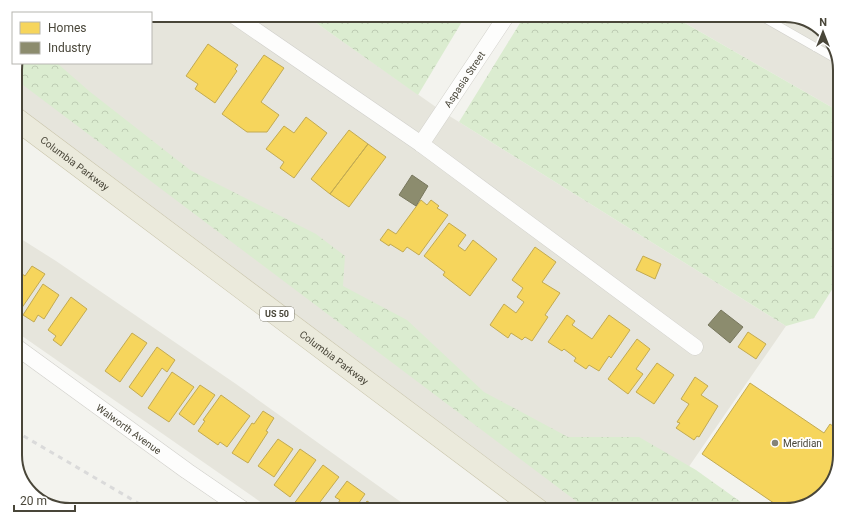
<svg xmlns="http://www.w3.org/2000/svg" width="855" height="525" viewBox="0 0 855 525" font-family="Roboto,sans-serif">
<defs>
<pattern id="forest-crowns" width="20" height="18" patternUnits="userSpaceOnUse"><rect width="20" height="18" fill="#dbecd0"/><path d="M2 6a3 3 0 1 1 6 0M12 15a3 3 0 1 1 6 0" fill="none" stroke="#bdccb3"/></pattern>
</defs>
<rect width="100%" height="100%" fill="#f3f3ee"/>
<path fill="#e6e5dc" d="M151,15h154l138,97 343,214 -127,184h-121l-523,-392v-51l2,-4h134z
M671,15h114l28,8 20,19 7,25v45z
M15,222l3,15 38,24 180,123 176,126h-140l-237,-165 -20,-14z"/>
<path fill="url(#forest-crowns)" d="M305,15h161l-48,80z
M525,15h146l169,97v165l-26,41 -28,8 -327,-204z
M17,63h40l32,28 101,79 126,64 29,22 -2,30 64,34 77,72 84,45h71l57,33 56,40h-164l-573,-431v-12z"/>
<path fill="#f6d55c" stroke="#c2aa52" d="M208,44l30,21 -3,4 2,2 -22,32 -20,-14 3,-5 -12,-8z
M264,55l20,13 -23,34 18,13 -12,17h-20l-25,-18z
M306,117l21,16 -33,45 -14,-10 4,-6 -18,-13 18,-23 10,7z
M349,130l19,14 -38,50 -19,-15z
M368,144l18,13 -37,50 -19,-13z
M421,200l6,5 4,-5 8,6 -2,2 11,7 -29,40 -12,-8 -4,5 -13,-8 -1,2 -9,-6 8,-11 8,5z
M449,223l17,12 -8,11 7,5 8,-11 24,19 -27,37 -27,-21 2,-3 -21,-16z
M535,247l21,15 -14,20 18,11 -15,22 3,2 -16,24 -7,-4 -3,3 -11,-7 -3,5 -18,-13 14,-21 12,9 8,-11 -7,-5 6,-9 -11,-8z
M643,256l18,8 -6,15 -19,-9z
M32,266l13,8 -26,38 -4,-3v-34l3,-4 7,5z
M43,284l16,11 -15,24 -6,-4 -4,7 -11,-7z
M71,297l16,12 -26,37 -8,-6 3,-4 -8,-6z
M567,315l8,6 -3,4 20,14 17,-24 21,15 -19,28 -2,-2 -10,15 -10,-6 -3,4 -12,-8 2,-3 -12,-9 -2,2 -14,-9z
M748,332l18,12 -10,15 -18,-12z
M132,333l15,10 -27,39 -15,-11z
M637,339l13,10 -14,20 7,5 -15,20 -20,-15z
M157,347l18,13 -8,12 -5,-4 -20,29 -13,-10z
M657,363l17,12 -20,29 -18,-12z
M172,372l22,15 -25,35 -21,-14z
M695,377l13,9 -7,9 17,11 -19,31 -2,-1 -3,4 -18,-12 4,-5 -3,-1 12,-18 -8,-5z
M750,383l74,50 6,-9 10,7v24l-7,28 -20,20 -29,7 -82,-56z
M200,385l15,10 -21,30 -15,-11z
M221,395l29,21 -23,31 -7,-5 -2,3 -20,-14 7,-10 -2,-1z
M263,411l11,7 -8,13 2,1 -20,31 -16,-10 20,-30 2,1z
M278,439l15,10 -19,28 -16,-11z
M300,449l16,11 -26,37 -16,-12z
M323,465l16,12 -25,33h-15l-6,-5z
M347,481l18,13 -11,16h-20l6,-10 -5,-3z
M367,501l14,9h-20z"/>
<path fill="#8c8c6e" stroke="#78775e" d="M412,175l16,11 -12,20 -17,-11z
M721,310l22,17 -13,16 -22,-18z"/>
<g fill="none" stroke-linecap="round" stroke-linejoin="round">
<g stroke="#d1d0cb" stroke-width="9">
<path id="lane" d="M759,15l79,45"/>
</g>
<g stroke="#d1d0cb" stroke-width="17">
<g id="street">
<path d="M233,15l188,129 274,203"/>
<path id="s1" d="M421,144l86,-129"/>
<path id="s2" d="M15,346l172,125 57,39"/>
</g>
</g>
<g stroke="#c9c4aa" stroke-width="23">
<g id="highway">
<path id="s3" d="M15,118l523,392"/>
</g>
</g>
<use href="#lane" stroke="#fdfdfc" stroke-width="8"/>
<use href="#street" stroke="#fdfdfc" stroke-width="16"/>
<use href="#highway" stroke="#ebeadc" stroke-width="22"/>
<path stroke="#dadada" stroke-width="3" stroke-dasharray="5 5" stroke-linecap="butt" d="M15,431l135,79"/>
</g>
<circle fill="#848378" stroke="#fff" stroke-width="1.5" cx="775" cy="443" r="4"/>
<g text-anchor="middle" stroke-width="4" stroke-linejoin="round" paint-order="stroke">
<rect fill="#fff" stroke="#807e74" stroke-width="1" x="260" y="307" width="34" height="14" rx="3"/>
<g font-size="9" font-weight="bold" fill="#494639">
<text x="277" y="317">US 50</text>
</g>
<g font-size="10" fill="#494639" stroke="#fff">
<text dy="4" stroke="none"><textPath href="#s1" startOffset="78">Aspasia Street</textPath></text>
<text dy="4" stroke="none"><textPath href="#s3" startOffset="75">Columbia Parkway</textPath></text>
<text dy="4" stroke="none"><textPath href="#s3" startOffset="399">Columbia Parkway</textPath></text>
<text dy="4" stroke="none"><textPath href="#s2" startOffset="141">Walworth Avenue</textPath></text>
</g>
<g font-size="10" fill="#494639" stroke="#fff" text-anchor="start">
<text x="783" y="447">Meridian</text>
</g>
</g>
<path d="M0 0H855V525H0ZM70 22H785A48 48 0 0 1 833 70V455A48 48 0 0 1 785 503H70A48 48 0 0 1 22 455V70A48 48 0 0 1 70 22Z" fill="#fff" fill-rule="evenodd"/>
<path fill="none" stroke="#494639" stroke-width="2" d="M70 22H785A48 48 0 0 1 833 70V455A48 48 0 0 1 785 503H70A48 48 0 0 1 22 455V70A48 48 0 0 1 70 22Z"/>
<rect x="12" y="12" width="140" height="52" fill="#ffffff" stroke="#b6b5b0"/>
<rect x="20" y="22" width="20" height="12" fill="#f6d55c" stroke="#b6b5b0"/>
<text x="48" y="32" font-size="12" fill="#494639">Homes</text>
<rect x="20" y="42" width="20" height="12" fill="#8c8c6e" stroke="#b6b5b0"/>
<text x="48" y="52" font-size="12" fill="#494639">Industry</text>
<g transform="translate(823 32)" stroke="#ffffff" stroke-width="3" paint-order="stroke">
<path d="M0-3L7 15L0 10L-7 15Z" fill="#494639"/>
<text y="-6" font-size="11" font-weight="bold" text-anchor="middle" fill="#494639">N</text>
</g>
<path d="M14 505v6h61v-6" fill="none" stroke="#494639" stroke-width="2"/>
<text x="20" y="505" font-size="12" fill="#494639" stroke="#ffffff" stroke-width="3" paint-order="stroke">20 m</text>
</svg>
